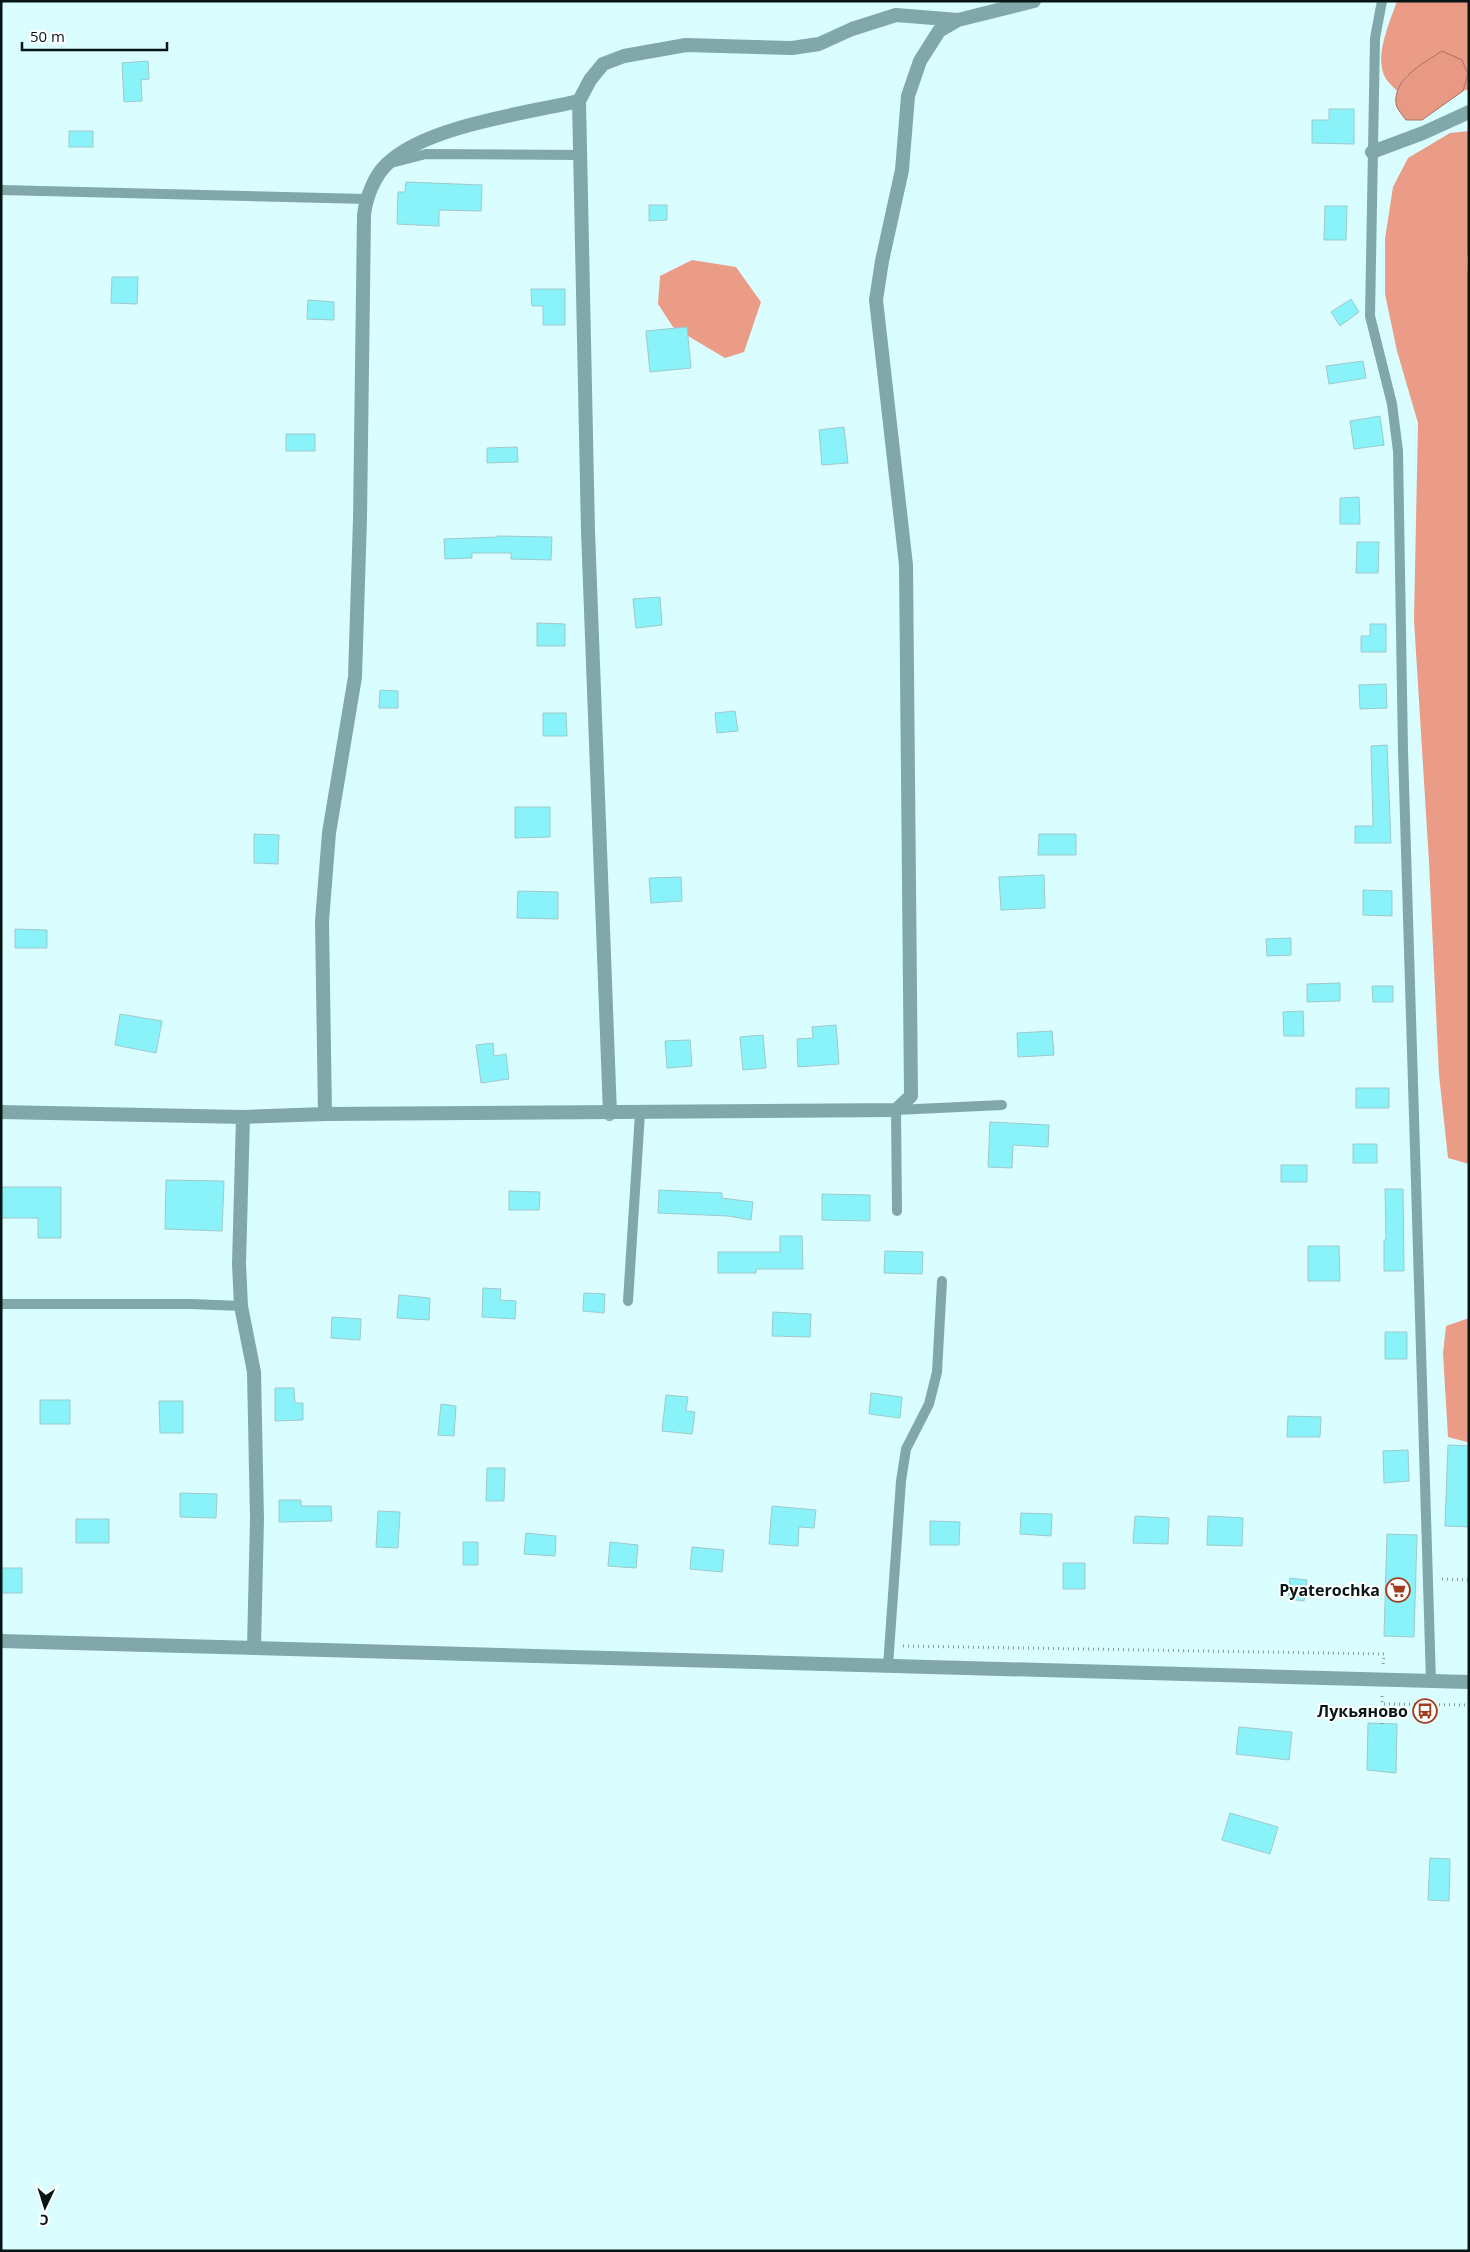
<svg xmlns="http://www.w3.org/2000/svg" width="1470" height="2252" viewBox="0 0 1470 2252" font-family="'Open Sans',sans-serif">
<rect width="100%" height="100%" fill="#dafdff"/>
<path fill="#ea9c87" d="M1397,1h72v88l-6,2 5,-17 -61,1 -10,16c-4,-4 -8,-8 -11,-12 -13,-21 4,-57 11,-78z
M1469,131v117l-2,11 2,32v873l-21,-6 -9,-83 -10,-213 -15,-242 4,-197 -21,-72 -12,-57v-55l8,-52 15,-29 42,-25z
M692,260l44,7 25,35 -17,50 -19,6 -52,-31 -15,-23 2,-28z
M1469,1318v124h-2l-19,-5 -5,-84 3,-27z"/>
<path fill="#e79984" stroke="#a47263" d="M1442,51l20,9 6,14 -5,17 -41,29h-16c-3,-4 -9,-11 -10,-16 -3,-26 28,-41 46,-53z"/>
<path fill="#8af3f9" stroke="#9ec9cb" d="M148,61l1,18 -8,1 1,21 -18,1 -2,-39z
M1329,109h25v35l-42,-1v-23h17z
M69,131h24v16h-24z
M406,182l76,3 -1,26 -42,-1v16l-42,-2 1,-32h7z
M649,205h18v15l-18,1z
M1325,206h22l-1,34h-22z
M112,277h26l-1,27 -26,-1z
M531,289h34v36h-22v-19h-11z
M1351,299l8,13 -19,14 -9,-14z
M308,300l26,2v18l-27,-1z
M687,327l4,41 -41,4 -4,-41z
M1363,361l3,17 -37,6 -3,-18z
M1380,416l4,29 -30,4 -4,-28z
M844,427l4,36 -26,2 -3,-35z
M286,434h29v17h-29z
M517,447l1,15 -31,1v-15z
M1359,497l1,27h-20v-26z
M497,536l55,1 -1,23 -40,-1v-6h-39v5l-27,1 -1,-20 53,-2z
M1357,542h22l-1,31h-22z
M660,597l2,28 -26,3 -3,-29z
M537,623l28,1v22h-28z
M1370,624h16v28h-25v-16h9z
M1386,684l1,24 -27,1 -1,-24z
M380,690l18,1v17h-19z
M735,711l3,20 -21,2 -2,-20z
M543,713h23l1,23h-24z
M1387,745l4,98h-36v-17h18l-2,-80z
M515,807h35v30l-35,1z
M254,834l25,1 -1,29 -24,-1z
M1039,834h37v21h-38z
M1044,875l1,33 -44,2 -2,-33z
M681,877l1,24 -31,2 -2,-25z
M1363,890l29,1v25l-29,-1z
M518,891l40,1v27l-41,-1z
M15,929l32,1v18h-32z
M1291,938v17l-24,1 -1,-17z
M1340,983v18l-33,1v-18z
M1372,986h21v16h-20z
M1303,1011l1,25h-20l-1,-24z
M120,1014l42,7 -6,32 -41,-8z
M836,1025l3,39 -41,3 -1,-28 16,-1 -1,-11z
M1052,1031l2,24 -36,2 -1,-24z
M763,1035l3,33 -23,2 -3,-33z
M690,1040l2,26 -25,2 -2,-27z
M493,1043l1,13 12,-2 3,25 -28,4 -5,-38z
M1356,1088h33v20h-33z
M990,1122l59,3 -1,22 -35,-2 -1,23 -24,-1z
M1353,1144h24v19h-24z
M1281,1165h26v17h-26z
M166,1180l58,1 -2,50 -57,-2z
M1,1187h60v51h-23v-20h-37z
M1385,1189h18l1,82h-20v-31h2z
M659,1190l63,3v5l31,4 -2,18 -23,-4 -70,-3z
M509,1191l31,1 -1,18h-30z
M822,1194l48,1v26l-48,-1z
M780,1236h22l1,33h-47v4h-38v-21h62z
M1308,1246h31l1,35h-32z
M885,1251l38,1 -1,22 -38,-1z
M483,1288l18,1 -1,11 16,1 -1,18 -33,-2z
M584,1293l21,1 -1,19 -21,-2z
M399,1295l31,3 -1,22 -32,-2z
M773,1312l38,2 -1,23 -38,-1z
M332,1317l29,2 -1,21 -29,-2z
M1385,1332h22v27h-22z
M275,1388h19l1,15h8v17l-28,1z
M871,1393l31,4 -2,21 -31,-4z
M666,1395l22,2 -2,14 9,1 -3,22 -30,-3z
M40,1400h30v24h-30z
M159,1401h24v32h-23z
M441,1404l15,2 -2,30 -16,-1z
M1288,1416l33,1 -1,20h-33z
M1448,1445l21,1v81l-24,-1z
M1408,1450l1,31 -25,2 -1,-32z
M487,1468h18l-1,33h-18z
M180,1493l37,1 -1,24 -36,-1z
M279,1500h22v6h30l1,15 -53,1z
M772,1506l44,4 -2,18 -15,-1 -1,19 -29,-2z
M378,1511l22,1 -2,36 -22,-1z
M1021,1513l31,1 -1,22 -31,-2z
M1135,1516l34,2 -1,26 -35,-1z
M1208,1516l35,2 -1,28 -35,-1z
M76,1519h33v24h-33z
M930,1521l30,1 -1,23h-29z
M526,1533l30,3 -1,20 -31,-2z
M1387,1534l30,1 -3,102 -30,-1z
M463,1542h15v23h-15z
M610,1542l28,3 -2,23 -28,-2z
M692,1547l32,3 -2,22 -32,-3z
M1063,1563h22v26h-22z
M1,1568h21v25h-21z
M1290,1578l17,2 -3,21 -16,-2z
M1368,1723l29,1 -1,49 -29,-3z
M1239,1727l53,5 -3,28 -53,-6z
M1230,1813l48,14 -8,27 -48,-14z
M1430,1858l20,1 -1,42 -21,-1z"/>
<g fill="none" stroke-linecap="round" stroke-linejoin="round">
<path stroke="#809b9d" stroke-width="3" stroke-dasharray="1 4" stroke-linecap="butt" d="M1442,1579l27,1
M903,1646l481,8 -1,11
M1382,1696v8l87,1
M1382,1724v-20"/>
<path stroke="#80a8aa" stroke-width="10" d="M1382,1l-7,37 -5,278 22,88 6,47 5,300 28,931
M391,163l35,-9 153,1
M1,190l365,9
M897,1211l-1,-101 106,-5
M628,1301l12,-188
M1,1304h190l50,2
M888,1666l13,-185 5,-32 23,-45 8,-32 5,-91"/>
<path stroke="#80a8aa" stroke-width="14" d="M579,101l9,430 22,583
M1372,152l51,-19 46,-21
M1,1112l242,5 82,-3 571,-4 15,-14 -5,-531 -30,-265 6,-39 20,-91 6,-74 12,-35 19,-30 19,-11 76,-19
M325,1114l-3,-193 7,-88 26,-156 5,-158 4,-304c2,-17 10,-39 23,-51 38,-38 140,-51 192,-63l11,-21 13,-16 21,-8 62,-11 106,3 27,-4 33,-15 44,-14 62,5
M243,1117l-4,147 2,42 13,66 3,147 -3,129"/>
<path stroke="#80a8aa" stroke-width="14" d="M1,1641l1468,41"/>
</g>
<defs>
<g id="supermarket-ring" transform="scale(1.25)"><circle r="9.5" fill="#fff" stroke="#a43c1f" stroke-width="1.5"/><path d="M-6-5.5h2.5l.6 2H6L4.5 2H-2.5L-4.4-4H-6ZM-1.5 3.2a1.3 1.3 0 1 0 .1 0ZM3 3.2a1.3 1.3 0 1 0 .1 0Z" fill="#a43c1f"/></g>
<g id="bus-ring" transform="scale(1.25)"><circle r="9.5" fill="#fff" stroke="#a43c1f" stroke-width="1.5"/><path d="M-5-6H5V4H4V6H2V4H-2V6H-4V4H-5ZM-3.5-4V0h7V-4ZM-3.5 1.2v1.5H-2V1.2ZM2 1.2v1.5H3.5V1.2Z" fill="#a43c1f"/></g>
</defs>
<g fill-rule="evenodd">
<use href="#supermarket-ring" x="1398" y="1590"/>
<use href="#bus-ring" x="1425" y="1711"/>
</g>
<g text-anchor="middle" stroke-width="4" stroke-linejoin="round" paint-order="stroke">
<g font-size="16" font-weight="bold" fill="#061617" stroke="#fff" text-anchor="end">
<text x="1380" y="1596">Pyaterochka</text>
<text x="1408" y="1717">Лукьяново</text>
</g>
</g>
<rect width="1470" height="2252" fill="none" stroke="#061617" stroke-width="5"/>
<g transform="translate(45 2207) rotate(184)" stroke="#ffffff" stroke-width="4" paint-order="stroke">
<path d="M0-4L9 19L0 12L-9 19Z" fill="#061617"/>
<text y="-8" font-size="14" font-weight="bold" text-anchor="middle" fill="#061617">С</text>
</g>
<path d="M22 42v8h145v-8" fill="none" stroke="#061617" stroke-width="2.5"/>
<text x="30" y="42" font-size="15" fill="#061617" stroke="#ffffff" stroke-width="4" paint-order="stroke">50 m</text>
</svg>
